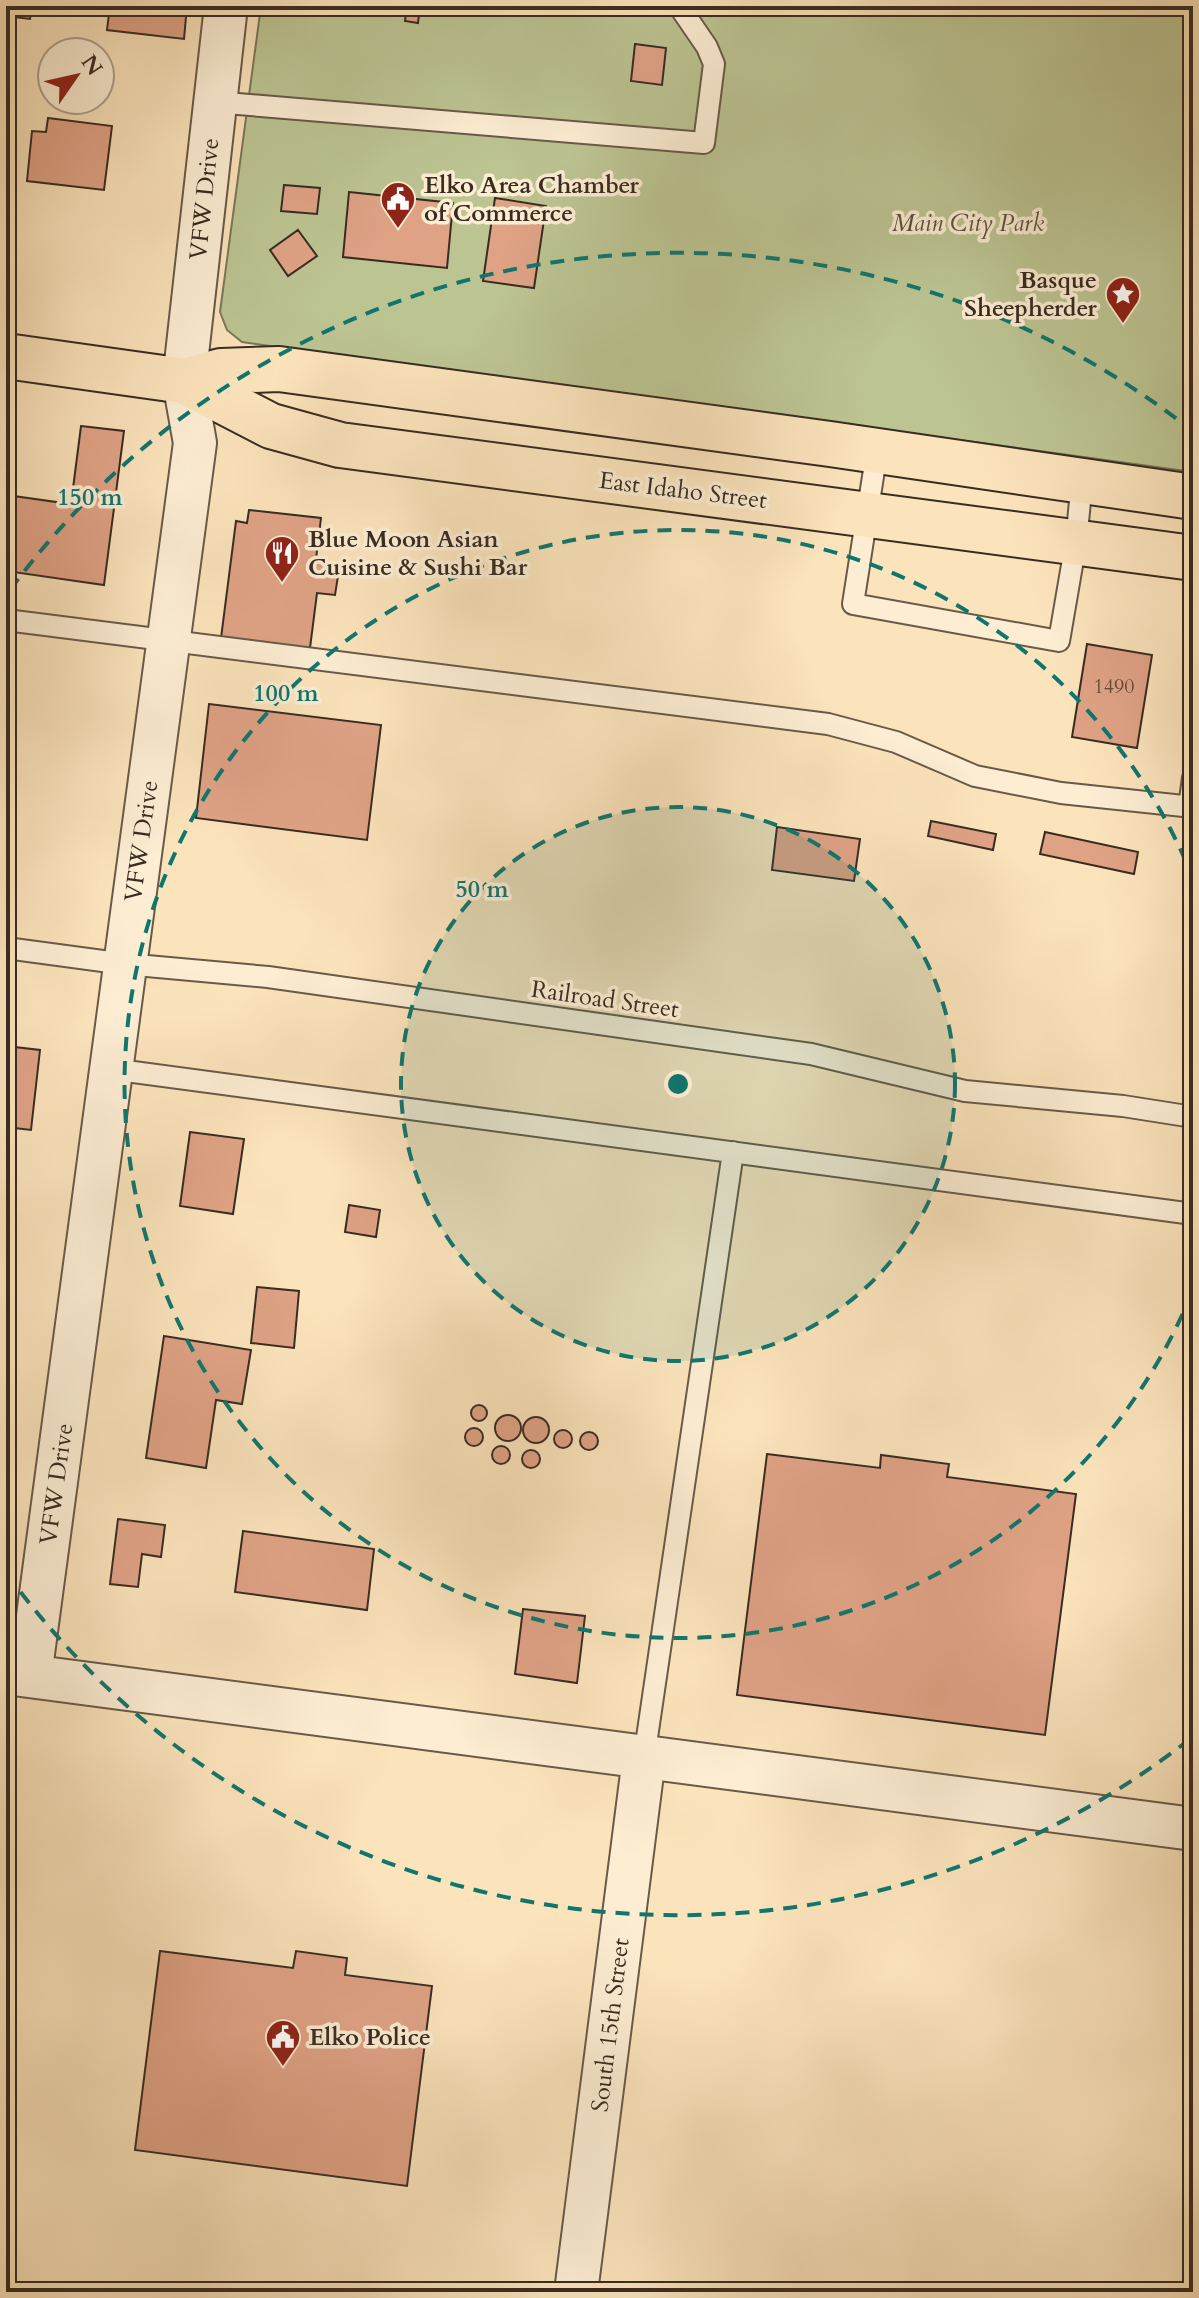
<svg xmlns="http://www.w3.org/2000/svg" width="1199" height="2298" viewBox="0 0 1199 2298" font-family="Cardo,serif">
<rect width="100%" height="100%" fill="#fbe3bb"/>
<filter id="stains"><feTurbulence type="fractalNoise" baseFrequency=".0025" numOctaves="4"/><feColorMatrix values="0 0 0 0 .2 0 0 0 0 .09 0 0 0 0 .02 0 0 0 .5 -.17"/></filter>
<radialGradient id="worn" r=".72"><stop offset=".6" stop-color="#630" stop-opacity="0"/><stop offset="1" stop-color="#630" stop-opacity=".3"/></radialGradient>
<path fill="#bcc492" stroke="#7a785a" stroke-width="2" d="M261,6h932v466l-951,-130 -15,-12 -7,-18z"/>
<path fill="#dfa285" stroke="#382c21" stroke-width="2" d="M6,6h26l-2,13 -24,-3z
M110,6h77l-3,33 -77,-9z
M407,6h13l-2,17 -13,-2z
M635,44l31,4 -4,37 -31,-4z
M48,118l64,8 -8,64 -77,-9 5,-50 14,1z
M284,185l36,3 -3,26 -36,-3z
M349,192l104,11 -6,65 -104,-11z
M495,198l51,8 -12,82 -51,-7z
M298,230l19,26 -29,20 -18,-26z
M81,426l43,5 -20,154 -98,-14v-76l65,9z
M249,510l72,8 -5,41 11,1 -1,14 12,2 -3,19 -18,-2 -7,55 -89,-10 15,-117 11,2z
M1087,644l65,11 -15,93 -65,-11z
M209,704l172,21 -14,115 -171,-22z
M931,821l65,13 -3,16 -65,-14z
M777,827l83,12 -6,42 -82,-11z
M1045,832l93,20 -4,22 -94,-20z
M6,1046l34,4 -9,80 -25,-3z
M190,1132l54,7 -11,75 -53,-8z
M349,1205l31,5 -4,27 -31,-5z
M257,1287l42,4 -5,57 -43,-5z
M164,1336l87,14 -9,54 -26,-4 -10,68 -60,-10z
M471 1413a8 8 0 1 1 16 0a8 8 0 1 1-16 0Z
M495 1428a13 13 0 1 1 26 0a13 13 0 1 1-26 0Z
M523 1430a13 13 0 1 1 26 0a13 13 0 1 1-26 0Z
M465 1437a9 9 0 1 1 18 0a9 9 0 1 1-18 0Z
M554 1439a9 9 0 1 1 18 0a9 9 0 1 1-18 0Z
M580 1441a9 9 0 1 1 18 0a9 9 0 1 1-18 0Z
M492 1455a9 9 0 1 1 18 0a9 9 0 1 1-18 0Z
M522 1459a9 9 0 1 1 18 0a9 9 0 1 1-18 0Z
M767,1454l113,14 1,-13 68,9 -2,13 129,17 -31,241 -308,-40z
M118,1519l47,6 -4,32 -19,-3 -4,33 -28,-3z
M243,1531l131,18 -7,61 -132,-18z
M523,1609l62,7 -8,67 -62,-9z
M160,1951l133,17 3,-17 51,7 -2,17 87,11 -25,200 -272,-36z"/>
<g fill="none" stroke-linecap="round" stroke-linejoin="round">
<g stroke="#695a48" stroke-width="24">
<path id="lane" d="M214,102l490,41 10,-79 -7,-17 -28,-41
M877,451l-24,153 206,37 17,-99 6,-61
M6,620l822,104 68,18 79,34 86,17 132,14
M1189,807l4,-29
M6,948l119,16 143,13 543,77 154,37 158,15 70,11
M111,1069l1082,145
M644,1758l89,-606"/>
</g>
<g stroke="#695a48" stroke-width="46">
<path id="street" d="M6,1673l1187,156
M30,1676l165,-1233 -11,-62 42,-375
M576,2292l68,-534"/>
</g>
<g stroke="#382c21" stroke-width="48">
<path id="primary" d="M6,356l178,25 87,45 69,19 853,113
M184,381l37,-10 58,-2 551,75 363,53"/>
</g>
<use href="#lane" stroke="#fcedd3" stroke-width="20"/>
<use href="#street" stroke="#fcedd3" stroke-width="42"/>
<use href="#primary" stroke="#fbe3bb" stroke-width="44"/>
</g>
<circle cx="678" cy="1084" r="277" fill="#0f766e" fill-opacity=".12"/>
<g fill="none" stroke="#0f766e" stroke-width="4" stroke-dasharray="14 10">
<circle cx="678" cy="1084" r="277"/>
<path d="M1192 1292A554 554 0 1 1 1192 876"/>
<path d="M1190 1739A831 831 0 0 1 10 1578M10 590A831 831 0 0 1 1190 429"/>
</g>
<defs>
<g id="civic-pin" transform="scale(1.8)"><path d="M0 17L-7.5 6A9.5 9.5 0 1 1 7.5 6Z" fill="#8f2418" stroke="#fcedd3"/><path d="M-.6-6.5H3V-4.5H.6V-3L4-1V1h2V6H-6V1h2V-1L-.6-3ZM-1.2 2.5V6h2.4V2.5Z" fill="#fff"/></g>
<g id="sight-pin" transform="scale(1.8)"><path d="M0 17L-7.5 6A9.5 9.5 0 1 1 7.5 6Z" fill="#8f2418" stroke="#fcedd3"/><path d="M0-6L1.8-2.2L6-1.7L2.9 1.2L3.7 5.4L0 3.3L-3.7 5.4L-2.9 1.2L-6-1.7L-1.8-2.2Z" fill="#fff"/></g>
<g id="restaurant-pin" transform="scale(1.8)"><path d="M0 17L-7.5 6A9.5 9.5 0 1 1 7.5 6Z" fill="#8f2418" stroke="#fcedd3"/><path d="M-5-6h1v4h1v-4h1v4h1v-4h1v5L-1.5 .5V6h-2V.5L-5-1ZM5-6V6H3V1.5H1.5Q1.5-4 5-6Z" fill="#fff"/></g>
</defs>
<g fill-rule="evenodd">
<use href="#civic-pin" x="398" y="199"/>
<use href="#sight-pin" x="1123" y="294"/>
<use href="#restaurant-pin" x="282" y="553"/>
<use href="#civic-pin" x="283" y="2037"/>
</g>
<g text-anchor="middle" stroke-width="7" stroke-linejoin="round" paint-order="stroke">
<g font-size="20" fill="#624a3a">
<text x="1114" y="693">1490</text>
</g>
<g font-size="24" font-weight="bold" fill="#382c21" stroke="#fcedd3" text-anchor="start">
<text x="424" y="193">Elko Area Chamber<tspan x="424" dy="28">of Commerce</tspan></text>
<text x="1097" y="288" text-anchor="end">Basque<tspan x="1097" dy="28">Sheepherder</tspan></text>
<text x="308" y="547">Blue Moon Asian<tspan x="308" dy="28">Cuisine &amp; Sushi Bar</tspan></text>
<text x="309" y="2045">Elko Police</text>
</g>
<g font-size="24" fill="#382c21" stroke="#fcedd3">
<text transform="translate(204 199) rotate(-84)" y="8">VFW Drive</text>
<text transform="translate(683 490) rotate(7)" y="8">East Idaho Street</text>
<text transform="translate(141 841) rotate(-82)" y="8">VFW Drive</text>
<text transform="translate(605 999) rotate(8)" y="8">Railroad Street</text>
<text transform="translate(56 1484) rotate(-82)" y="8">VFW Drive</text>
<text transform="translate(610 2025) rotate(-83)" y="8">South 15th Street</text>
</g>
<g font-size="24" font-style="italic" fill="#59523d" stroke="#fcedd3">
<text x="968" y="231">Main City Park</text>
</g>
</g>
<circle cx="678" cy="1084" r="12" fill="#0f766e" stroke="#fcedd3" stroke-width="4"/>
<g font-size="24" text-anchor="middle" font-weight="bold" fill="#0f766e" stroke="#fcedd3" stroke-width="7" stroke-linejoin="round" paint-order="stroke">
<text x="90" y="505">150 m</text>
<text x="286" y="701">100 m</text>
<text x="482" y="897">50 m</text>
</g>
<rect width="1199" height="2298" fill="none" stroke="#fbe3bb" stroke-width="32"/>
<rect x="8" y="8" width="1183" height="2282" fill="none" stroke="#382c21" stroke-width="4"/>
<rect x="16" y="16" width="1167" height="2266" fill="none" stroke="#382c21" stroke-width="2"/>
<g transform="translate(76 76) rotate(56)"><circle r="38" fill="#fcedd3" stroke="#aea08c" stroke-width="2"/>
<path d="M0-6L14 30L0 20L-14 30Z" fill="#8f2418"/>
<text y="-12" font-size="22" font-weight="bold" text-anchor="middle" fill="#382c21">N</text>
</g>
<rect width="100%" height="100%" filter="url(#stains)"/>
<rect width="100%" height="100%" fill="url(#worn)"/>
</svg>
